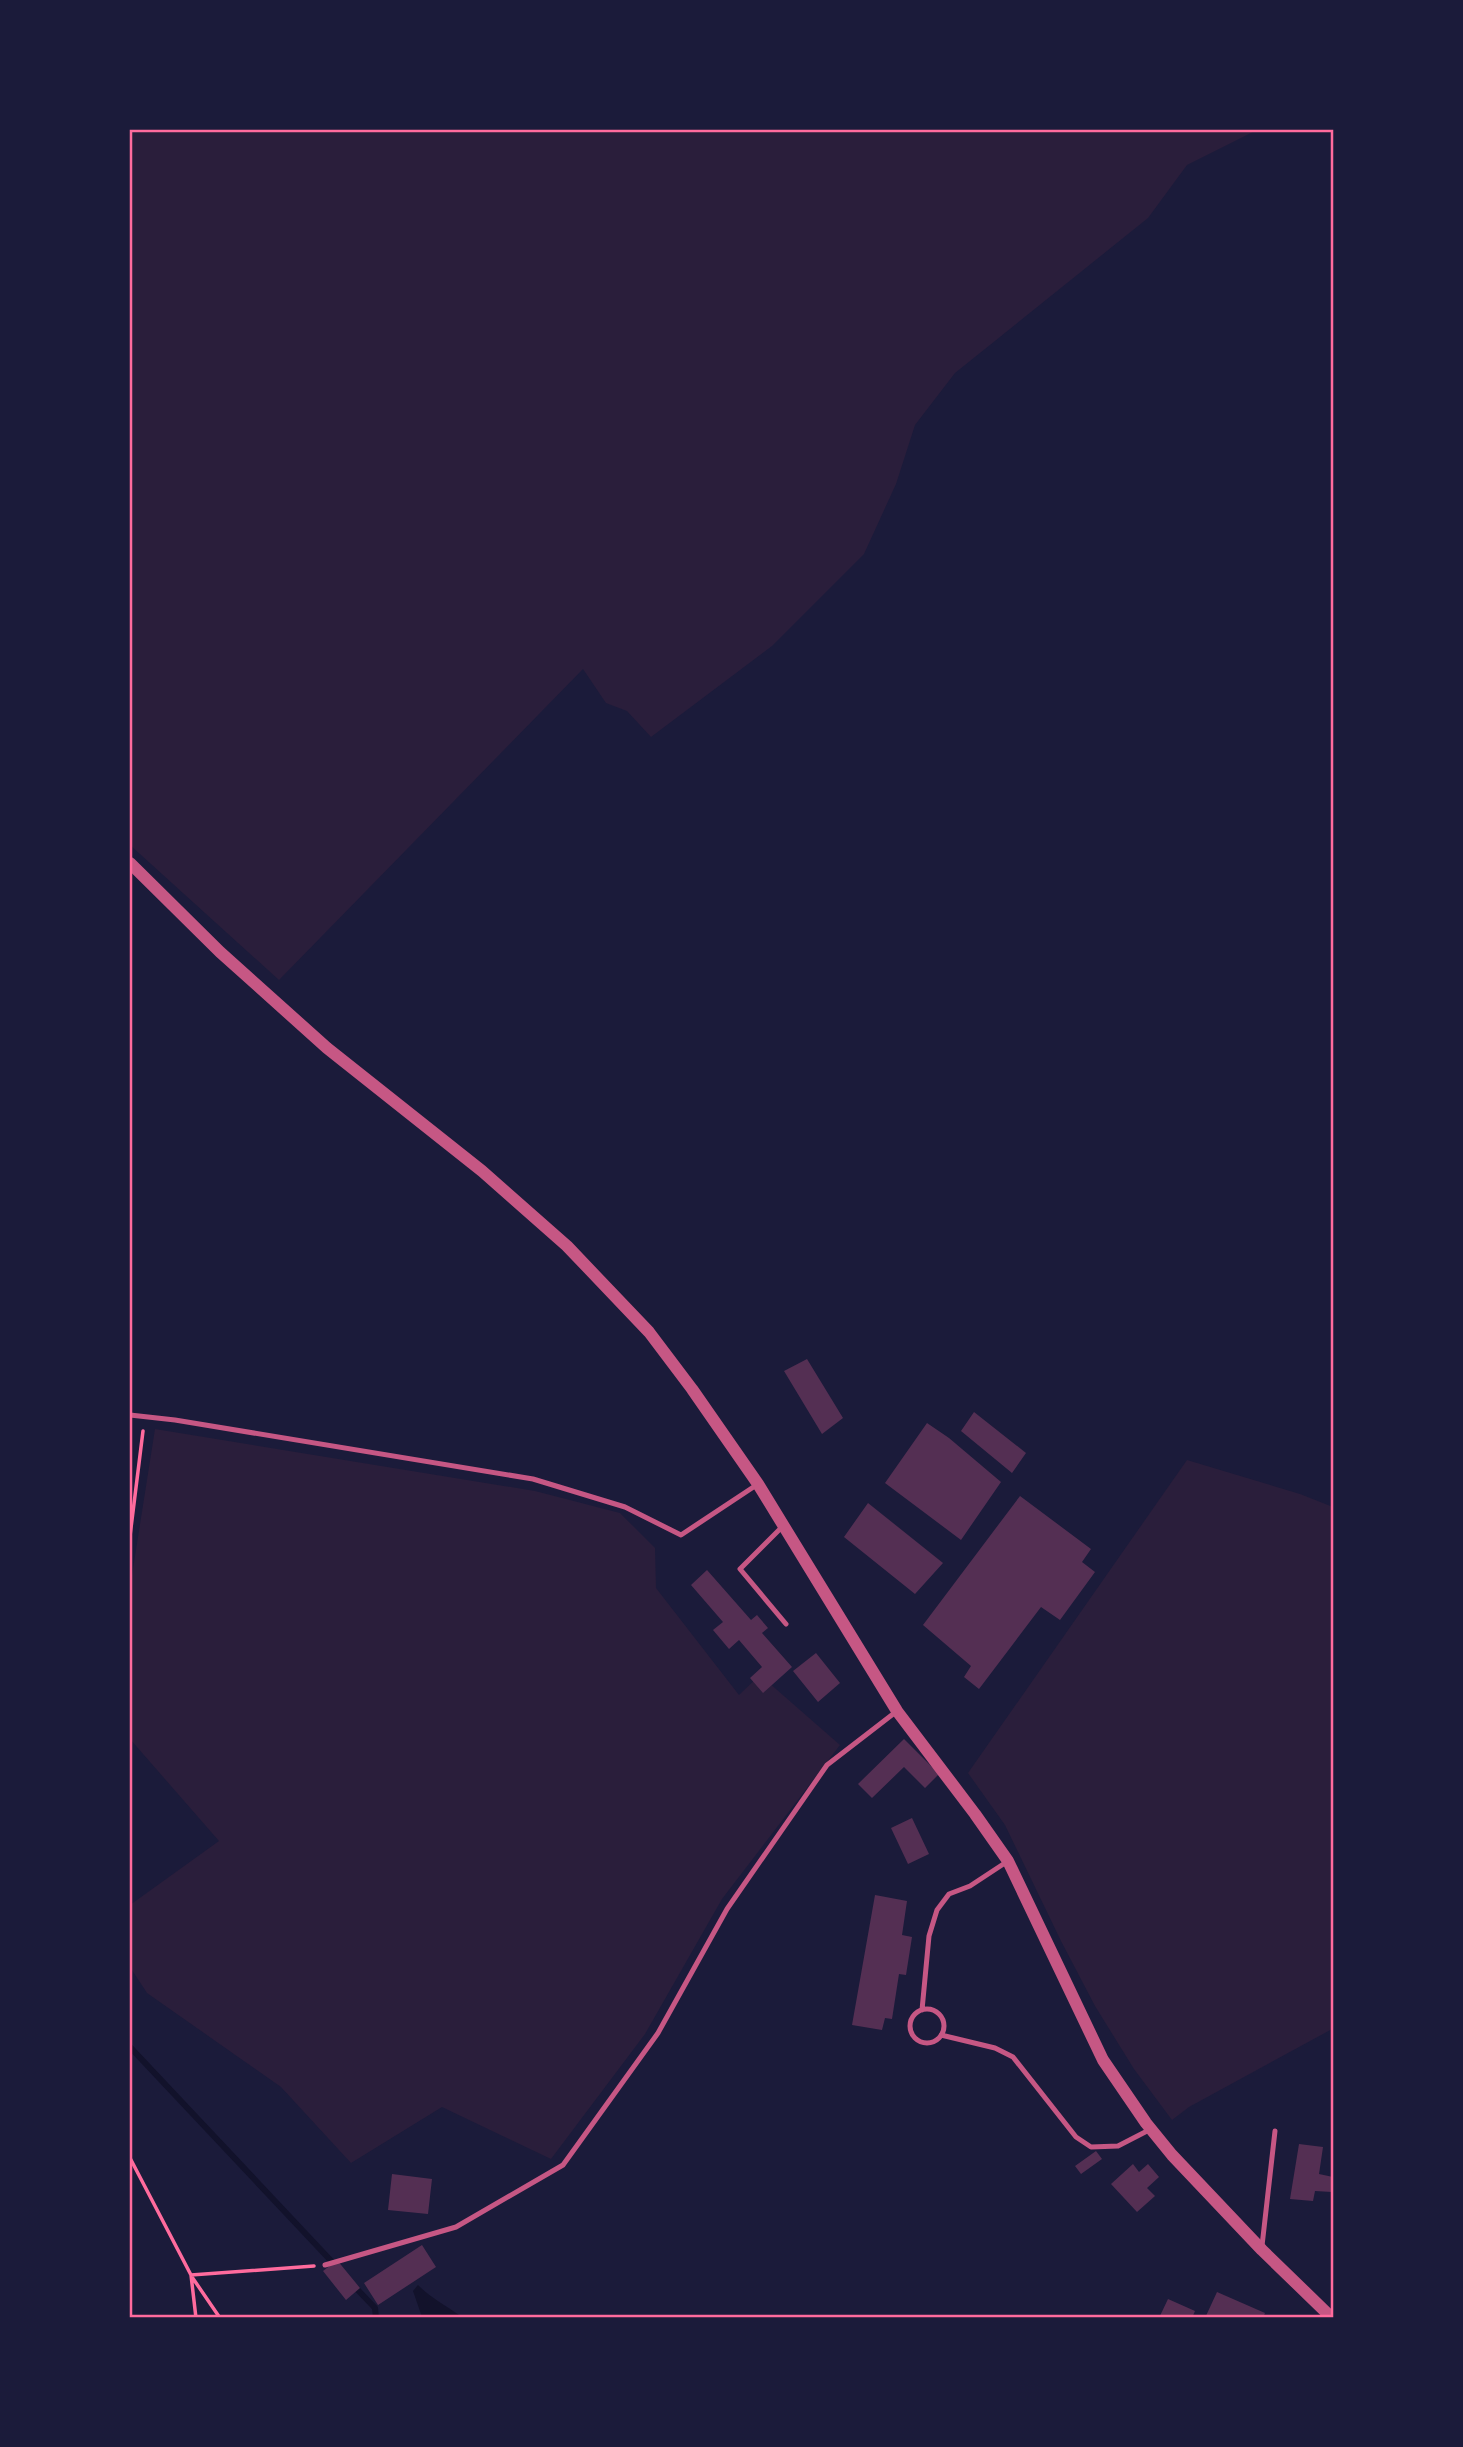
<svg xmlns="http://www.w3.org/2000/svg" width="1463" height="2447" viewBox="0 0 1463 2447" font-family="'Space Grotesk',sans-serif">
<rect width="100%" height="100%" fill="#1b1b3a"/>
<path fill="#2a1e3b" d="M130,130h1127l-70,35 -39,53 -193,155 -40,52 -19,59 -32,70 -92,92 -121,91 -24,-26 -21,-8 -23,-34 -304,311 -149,-135z
M155,1429l380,62 85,22 35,35 1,40 83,107 21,-20 80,70 -118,154 -77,135 -94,125 -109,-52 -91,56 -70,-76 -134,-94 -17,-26v-62l89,-64 -89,-102v-151z
M1187,1460l113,34 33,13 1,521 -145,79 -17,13 -38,-51 -39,-63 -34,-65 -56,-116 -37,-52z"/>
<path fill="#12122b" d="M418,2285c14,14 29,21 44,32h-40l-9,-26z"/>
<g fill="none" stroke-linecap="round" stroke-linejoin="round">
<path stroke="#12122b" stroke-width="6" d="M130,2047l205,218
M354,2286l21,22 1,10"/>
</g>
<path fill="#542f53" d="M807,1359l36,59 -21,16 -38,-63z
M974,1412l52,41 -14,20 -51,-42z
M927,1423l22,15 52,44 -40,58 -76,-57z
M1020,1496l71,53 -9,13 13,10 -35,48 -19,-13 -62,82 -15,-12 7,-11 -48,-41z
M868,1503l75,60 -28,31 -71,-57z
M707,1570l44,50 6,-5 11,13 -6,5 30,34 -29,26 -13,-15 12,-11 -23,-27 -10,9 -16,-19 10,-8 -32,-37z
M816,1653l24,30 -22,19 -25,-31z
M904,1739l35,35 -14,14 -21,-21 -32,31 -14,-14z
M912,1818l17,36 -21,10 -17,-36z
M875,1895l32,6 -5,34 10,2 -6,38 -7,-1 -7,45 -7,-1 -3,12 -30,-5z
M1299,2144l24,3 -4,27 14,3 -1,15 -17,-1 -2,10 -23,-2z
M1096,2151l6,8 -21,15 -6,-8z
M1133,2164l6,8 9,-8 11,13 -12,11 8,8 -18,16 -26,-28z
M392,2174l40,5 -4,35 -40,-4z
M422,2245l14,22 -58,38 -14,-22z
M337,2260l23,28 -14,12 -23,-29z
M1217,2292l48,21 -2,5h-58z
M1168,2299l27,12 -3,7h-33z"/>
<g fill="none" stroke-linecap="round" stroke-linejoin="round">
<path stroke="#ff6b9d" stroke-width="3.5" d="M130,1536l13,-105
M130,2158l61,117 5,43
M191,2275l123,-9
M192,2277l28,41"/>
<path stroke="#c65784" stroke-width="5" d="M130,1415l45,5 358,59 92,28 56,28 77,-51
M783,1526l-43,43 46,55
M910 2026a17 17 0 1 1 34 0a17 17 0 1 1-34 0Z
M922,2010l7,-74 8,-26 12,-16 21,-8 38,-25
M941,2035l54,13 18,9 63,80 15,10 27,-1 33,-17
M1262,2246l13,-115
M325,2265l131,-38 107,-62 95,-132 69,-124 100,-144 70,-54"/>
<path stroke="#c65784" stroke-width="12" d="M130,863l90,89 107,96 155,123 85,75 82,86 43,57 66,95 139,227 78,103 33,47 95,199 43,63 26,32 90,95 70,68"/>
</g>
<rect width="1463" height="2447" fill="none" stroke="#1b1b3a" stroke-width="262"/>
<rect x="131" y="131" width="1201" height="2185" fill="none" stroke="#ff6b9d" stroke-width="2.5"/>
</svg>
